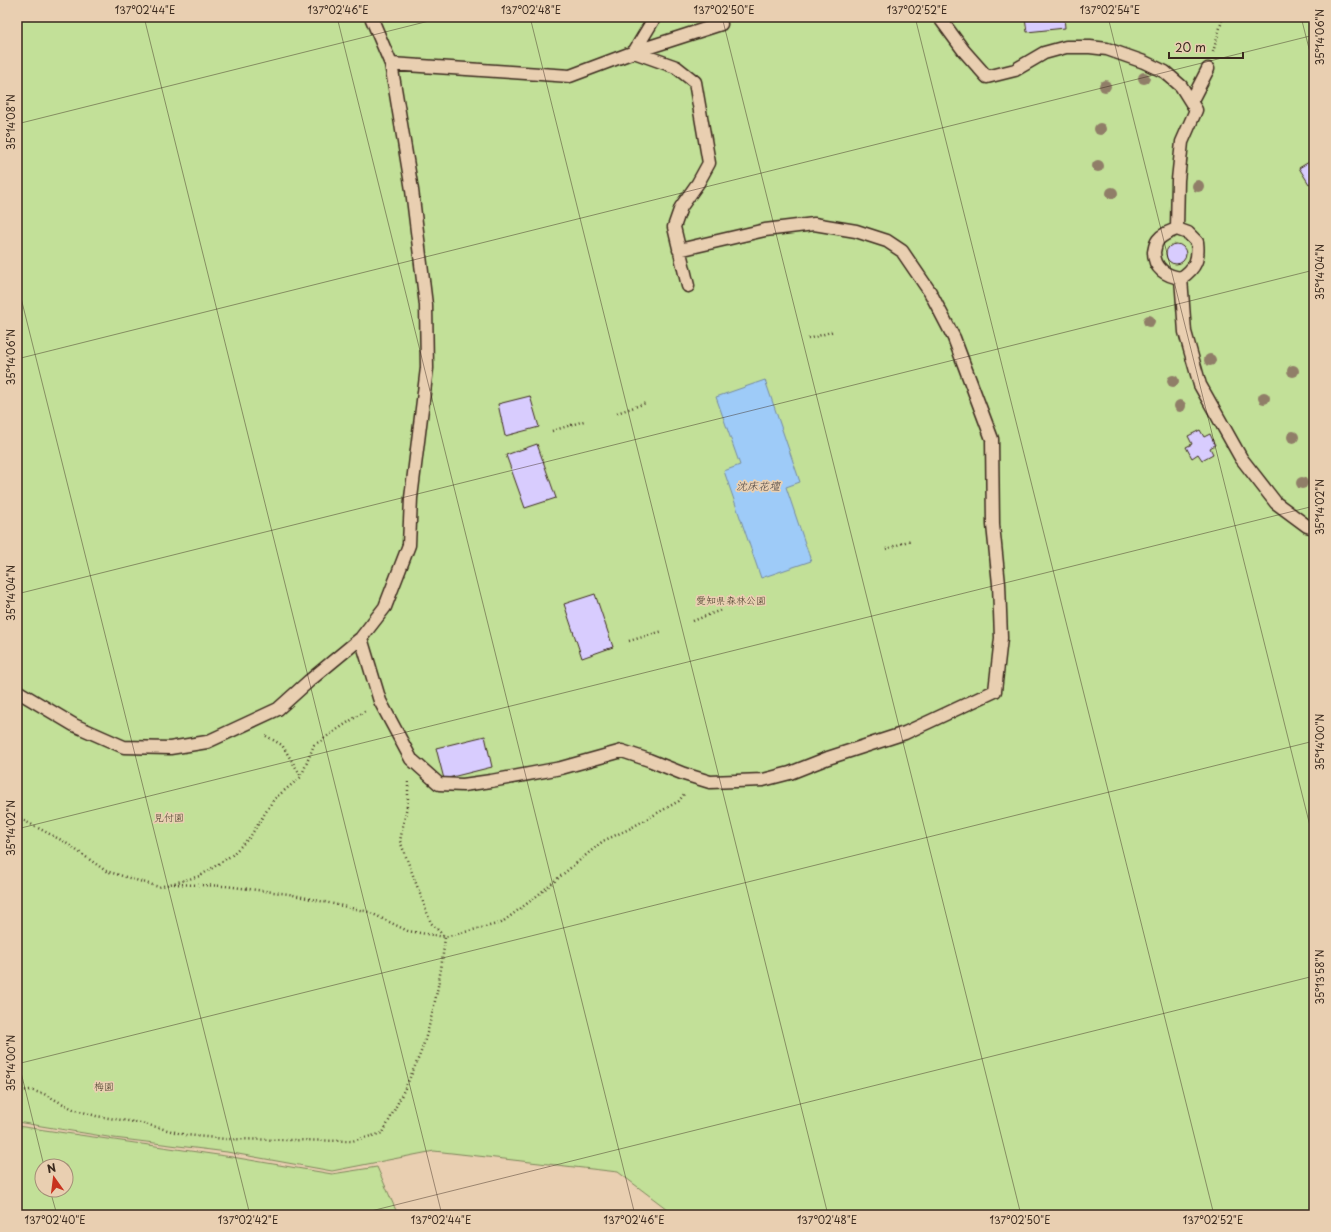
<svg xmlns="http://www.w3.org/2000/svg" width="1331" height="1232" viewBox="0 0 1331 1232" font-family="'Playpen Sans','Klee One',sans-serif">
<rect width="100%" height="100%" fill="#e9cfb1"/>
<filter id="ink" filterUnits="userSpaceOnUse"><feTurbulence type="fractalNoise" baseFrequency=".025" numOctaves="2"/><feDisplacementMap in="SourceGraphic" scale="8" xChannelSelector="R" yChannelSelector="G"/><feConvolveMatrix kernelMatrix="1 2 1 2 8 2 1 2 1" color-interpolation-filters="sRGB"/></filter>
<g filter="url(#ink)">
<path fill="#c2e098" stroke="#7e855b" fill-rule="evenodd" d="M17,17h1297v1198h-639l-57,-43 -184,-21 -102,20 -105,-19 -113,-14 -97,-16z
M17,1126l215,31 100,17 45,-7 21,48h-381zM42,1166h24v24h-24z"/>
<path fill="#9ecbf8" stroke="#768ba1" d="M765,380l35,102 -14,5 25,74 -50,17 -37,-107 16,-6 -24,-68z"/>
<path fill="#d8ccfe" stroke="#3b2a1e" d="M1025,17h39l1,11 -38,4z
M1314,159v22l-5,3 -10,-16z
M1166 254a10 10 0 1 1 20 0a10 10 0 1 1-20 0Z
M530,396l9,31 -34,9 -7,-32z
M1200,430l4,7 6,-3 5,11 -5,3 3,6 -11,6 -4,-6 -6,4 -6,-11 6,-3 -4,-8z
M537,444l19,54 -31,10 -19,-53z
M595,594l18,53 -31,11 -18,-54z
M485,736l7,31 -48,12 -8,-31z"/>
<g fill="none" stroke-linecap="round" stroke-linejoin="round">
<g stroke="#3b2a1e" stroke-width="15">
<path id="lane" d="M939,17l25,34 23,26 28,-7 29,-17 22,-6h24l17,2 37,13 21,10 16,14 10,16
M634,52l42,15 19,15 14,81 -11,20 -17,24 -7,20 14,59
M634,52l87,-28
M391,64l179,12 64,-24 21,-35
M1208,69l-17,33 5,8 -14,32 -4,38 -1,49 11,4 9,9c2,17 -1,26 -16,36l4,54 15,53 41,73 35,45 31,23 7,2
M1177,229c-8,3 -14,5 -19,11 -3,4 -3,8 -4,12 0,17 12,24 27,26
M361,638l19,63 31,58 28,25 24,1 28,-4 70,-13 61,-17 27,9 35,14 26,8 53,-2 27,-7 38,-15 77,-25 90,-42 6,-53 -2,-54 -6,-59 -1,-86 -38,-101 -24,-46 -28,-41 -15,-10 -31,-10 -42,-7 -49,6 -86,20
M17,691l57,34 50,22 46,1 37,-6 71,-33 31,-28 52,-43 24,-31 24,-62 2,-47 16,-130 -1,-63 -14,-115 -21,-126 -20,-47"/>
</g>
<path stroke="#3b2a1e" stroke-width="2.5" stroke-dasharray="1 3" stroke-linecap="butt" d="M1213,52l10,-35
M808,339l26,-8
M617,413l29,-10
M552,431l32,-10
M886,549l25,-9
M693,621l28,-11
M629,641l34,-10
M266,736l16,9 19,31
M17,817l46,24 43,30 53,16 41,-11 32,-21 18,-18 24,-38 27,-22 13,-32 51,-34
M174,884l51,2 64,8 80,18 39,19 37,6 56,-14 32,-24 70,-58 26,-12 50,-28 5,-7
M17,1091l13,-1 14,4 29,15 23,7 45,7 45,12 40,4 126,2 31,-8c13,-27 28,-55 39,-84 12,-36 19,-74 23,-112l-14,-14 -31,-82 8,-40v-19"/>
<use href="#lane" stroke="#e9cfb1" stroke-width="12"/>
</g>
<g fill="#907e67">
<circle cx="1144" cy="78" r="6"/>
<circle cx="1105" cy="86" r="6"/>
<circle cx="1100" cy="129" r="6"/>
<circle cx="1098" cy="166" r="6"/>
<circle cx="1198" cy="186" r="6"/>
<circle cx="1112" cy="193" r="6"/>
<circle cx="1149" cy="321" r="6"/>
<circle cx="1210" cy="360" r="6"/>
<circle cx="1293" cy="371" r="6"/>
<circle cx="1173" cy="381" r="6"/>
<circle cx="1264" cy="398" r="6"/>
<circle cx="1180" cy="406" r="6"/>
<circle cx="1293" cy="437" r="6"/>
<circle cx="1302" cy="483" r="6"/>
</g>
</g>
<path fill="none" stroke="#3b2a1e" stroke-width="1" stroke-opacity="0.45" d="M144,17l298,1198M337,17l298,1198M530,17l298,1198M722,17l299,1198M915,17l299,1198M1108,17l206,825M1301,17l13,51M17,124l428,-107M17,282l233,933M17,359l1297,-324M17,594l1297,-324M17,829l1297,-323M17,1056l27,110M17,1064l1297,-323M50,1190l7,25M355,1215l959,-239M1298,1215l16,-4"/>
<g text-anchor="middle" stroke-width="3.5" stroke-linejoin="round" paint-order="stroke">
<g font-size="10" fill="#483c2a" stroke="#e9cfb1">
<text x="731" y="604">愛知県森林公園</text>
<text x="169" y="821">見付園</text>
<text x="104" y="1090">梅園</text>
</g>
<g font-size="11" font-style="italic" fill="#4a423f" stroke="#e9cfb1">
<text x="758" y="490">沈床花壇</text>
</g>
</g>
<rect width="1331" height="1232" fill="none" stroke="#e9cfb1" stroke-width="44"/>
<g transform="translate(54 1178) rotate(346)"><circle r="19" fill="#e9cfb1" stroke="#a38d76"/>
<path d="M0-3L7 15L0 10L-7 15Z" fill="#c8321e"/>
<text y="-6" font-size="11" font-weight="bold" text-anchor="middle" fill="#3b2a1e">N</text>
</g>
<path d="M1169 52v6h74v-6" fill="none" stroke="#3b2a1e" stroke-width="2"/>
<text x="1175" y="52" font-size="12" fill="#3b2a1e" stroke="#e9cfb1" stroke-width="3" paint-order="stroke">20 m</text>
<rect x="22" y="22" width="1287" height="1188" fill="none" stroke="#3b2a1e" stroke-width="1.5"/>
<g font-size="10" text-anchor="middle" fill="#3b2a1e">
<text x="145" y="14">137°02'44"E</text>
<text x="338" y="14">137°02'46"E</text>
<text x="531" y="14">137°02'48"E</text>
<text x="724" y="14">137°02'50"E</text>
<text x="917" y="14">137°02'52"E</text>
<text x="1110" y="14">137°02'54"E</text>
<text transform="translate(1320 37) rotate(-90)" y="4">35°14'06"N</text>
<text transform="translate(11 122) rotate(-90)" y="4">35°14'08"N</text>
<text transform="translate(1320 272) rotate(-90)" y="4">35°14'04"N</text>
<text transform="translate(11 357) rotate(-90)" y="4">35°14'06"N</text>
<text transform="translate(1320 507) rotate(-90)" y="4">35°14'02"N</text>
<text transform="translate(11 593) rotate(-90)" y="4">35°14'04"N</text>
<text transform="translate(1320 742) rotate(-90)" y="4">35°14'00"N</text>
<text transform="translate(11 828) rotate(-90)" y="4">35°14'02"N</text>
<text transform="translate(1320 977) rotate(-90)" y="4">35°13'58"N</text>
<text transform="translate(11 1063) rotate(-90)" y="4">35°14'00"N</text>
<text x="55" y="1224">137°02'40"E</text>
<text x="248" y="1224">137°02'42"E</text>
<text x="441" y="1224">137°02'44"E</text>
<text x="634" y="1224">137°02'46"E</text>
<text x="827" y="1224">137°02'48"E</text>
<text x="1020" y="1224">137°02'50"E</text>
<text x="1213" y="1224">137°02'52"E</text>
</g>
</svg>
